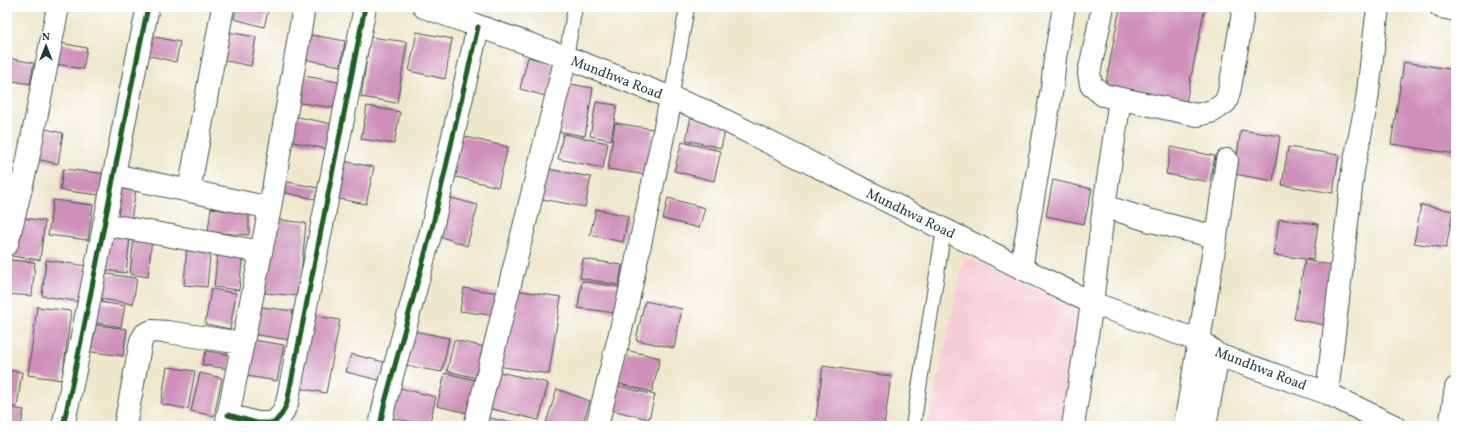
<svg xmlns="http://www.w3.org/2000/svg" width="1463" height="433" viewBox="0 0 1463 433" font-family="Vollkorn,serif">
<rect width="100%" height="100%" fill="#fff"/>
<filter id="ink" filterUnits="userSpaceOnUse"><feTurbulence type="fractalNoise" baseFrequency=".025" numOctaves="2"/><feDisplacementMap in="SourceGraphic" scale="8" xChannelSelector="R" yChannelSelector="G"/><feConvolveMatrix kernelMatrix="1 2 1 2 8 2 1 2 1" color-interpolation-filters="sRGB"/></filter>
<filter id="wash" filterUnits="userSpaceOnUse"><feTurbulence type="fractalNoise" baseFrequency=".012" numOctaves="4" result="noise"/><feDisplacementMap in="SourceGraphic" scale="16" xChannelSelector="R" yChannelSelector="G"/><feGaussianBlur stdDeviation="0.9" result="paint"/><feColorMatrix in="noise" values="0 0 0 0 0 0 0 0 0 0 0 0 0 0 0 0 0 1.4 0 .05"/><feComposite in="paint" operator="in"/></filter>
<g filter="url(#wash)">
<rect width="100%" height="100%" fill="#efe8cd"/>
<path fill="#f6cfd6" d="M964,256l123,58 -22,112h-137z"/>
<g id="blocks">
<path fill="#ce8fb9" d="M237,7h32l-5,20 -30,-8z
M1120,7h85l-19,96 -81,-15z
M227,32l29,5 -5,29 -30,-6z
M417,32l35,7 -7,40 -36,-8z
M307,34l38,7 -4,25 -38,-7z
M150,36l30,6 -4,20 -30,-7z
M370,37l37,5 -10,61 -36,-6z
M55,42l32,6 -4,21 -32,-6z
M528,57l29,8 -8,32 -29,-8z
M7,58l27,5 -4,21 -23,-4z
M1404,62l52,8v84l-65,-10z
M298,75l41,7 -4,26 -41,-6z
M564,83l29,5 -8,48 -29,-5z
M596,102l21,3 -6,35 -21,-4z
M367,106l33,6 -6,32 -33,-5z
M293,116l39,8 -5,25 -39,-8z
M691,117l35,8 -5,23 -35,-8z
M615,123l38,6 -7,46 -38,-6z
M37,127l26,6 -5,31 -26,-6z
M1241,130l39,6 -7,45 -39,-7z
M563,134l45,9 -5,25 -45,-9z
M462,136l46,11 -10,40 -46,-11z
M682,142l39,9 -7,30 -40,-10z
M1171,147l44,9 -5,26 -44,-8z
M1288,147l51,8 -6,38 -51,-8z
M342,161l32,6 -8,37 -31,-6z
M542,168l49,9 -6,30 -48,-9z
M63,169l46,5 -3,22 -46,-6z
M118,180l19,3 -6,37 -19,-2z
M1053,180l39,9 -8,35 -38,-8z
M283,181l35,7 -3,11 -34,-7z
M444,196l34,9 -11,41 -33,-12z
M668,198l37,10 -6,20 -36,-9z
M53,200l40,5 -5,35 -40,-5z
M1421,205l32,6 -7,37 -32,-5z
M211,208l38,6v21l-41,-3z
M596,209l32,7 -5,26 -33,-7z
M16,217l29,4 -5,39 -29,-4z
M273,219l33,4 -7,73 -34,-3z
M1279,219l39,5 -5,36 -39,-5z
M108,235l22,2 -4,36 -23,-3z
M134,235l18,3 -4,39 -18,-3z
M187,244l24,2 -4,41 -23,-2z
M218,248l25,3 -4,39 -25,-3z
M583,259l39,6 -3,20 -39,-7z
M9,260l26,2 -3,34 -25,-2z
M46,260l41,6 -5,36 -40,-6z
M1305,260l31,6 -11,59 -31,-6z
M99,273l38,5 -4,26 -38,-6z
M582,281l37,6 -4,26 -37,-5z
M464,288l35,5 -3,23 -36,-5z
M211,289l25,4 -6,36 -25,-5z
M509,289l52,8 -12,77 -52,-8z
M94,301l31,5 -4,21 -31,-5z
M645,301l37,8 -8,39 -38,-8z
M255,306l38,5 -4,29 -37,-6z
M37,307l34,4 -9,69 -34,-5z
M311,315l29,5 -14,73 -28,-5z
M89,324l38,5 -4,27 -38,-5z
M414,331l35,7 -7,34 -35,-6z
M246,339l38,6 -7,36 -37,-6z
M454,340l35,8 -7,31 -35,-8z
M626,350l34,8 -8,34 -33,-8z
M206,351l25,4 -1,14 -28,-4z
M351,354l37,9 -5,18 -37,-9z
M823,366l68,10 -7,50h-69z
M167,367l28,4 -7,38 -27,-5z
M7,370l15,2 -5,35 -10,-1z
M495,371l53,12 -9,37 -52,-12z
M200,373l22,5 -8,38 -23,-5z
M445,373l35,8 -8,33 -35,-8z
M616,386l39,9 -6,24 -38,-9z
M400,388l36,9 -7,29 -36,-8z
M557,389l33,12 -8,25h-37z
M7,407l17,3 -3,16h-14z
M486,417l35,8v1h-37z"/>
</g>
</g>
<g filter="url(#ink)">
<use href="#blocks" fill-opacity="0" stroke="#3e574b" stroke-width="1"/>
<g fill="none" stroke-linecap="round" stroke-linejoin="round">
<g stroke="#3e574b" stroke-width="16">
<path id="service" d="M566,57l9,-50
M671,99l16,-92
M913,426l31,-197"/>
</g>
<g stroke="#3e574b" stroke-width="24">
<path id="minor" d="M1103,7l-14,66 2,12 12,10 94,20 16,-4 13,-9 4,-14 14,-81
M1441,7l15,3
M114,175l156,33
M189,191l34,-184
M1104,206l44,14 68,17
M104,224l157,28
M7,244l20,-80 31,-157
M1021,268l31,-180 3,-30 9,-51
M1327,393l26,-222 14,-71 11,-93
M228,415l29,8h17l8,-9 5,-11 78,-396
M63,426c31,-139 55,-280 85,-419
M125,426l16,-85 4,-7 7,-3 15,1 75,11
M226,426l44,-218 34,-201
M380,426l4,-20 48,-178 46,-201
M475,426l91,-369
M597,426l30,-121 44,-206
M1073,426l19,-123 12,-97 16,-107
M1185,426l31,-189 11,-77
M1205,426l13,-71
M1450,426l6,-38"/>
</g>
<g stroke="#3e574b" stroke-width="24">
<path id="primary" d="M424,7l142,50 142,55 384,191 108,38 18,14 109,38 67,33"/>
</g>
<use href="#service" stroke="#fff" stroke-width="14"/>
<use href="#minor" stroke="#fff" stroke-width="22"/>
<use href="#primary" stroke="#fff" stroke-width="22"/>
<g stroke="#fff" stroke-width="8">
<path id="cycleway" d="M228,415l29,8h17l8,-9 5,-11 78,-396
M63,426c31,-139 55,-280 85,-419
M380,426l4,-20 48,-178 46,-201"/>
</g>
<use href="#cycleway" stroke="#1b5e20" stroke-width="5"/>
</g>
</g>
<g text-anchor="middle" stroke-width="3" stroke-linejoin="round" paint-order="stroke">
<g font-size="14" fill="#1f3d34" stroke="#fff">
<text transform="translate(617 77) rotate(21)" y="5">Mundhwa Road</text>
<text transform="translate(911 213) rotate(26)" y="5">Mundhwa Road</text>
<text transform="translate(1261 368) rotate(21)" y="5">Mundhwa Road</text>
</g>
</g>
<rect width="1463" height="433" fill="none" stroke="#fff" stroke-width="24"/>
<g transform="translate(46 46)" stroke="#ffffff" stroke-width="3" paint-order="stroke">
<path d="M0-3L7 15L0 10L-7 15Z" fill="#1f3d34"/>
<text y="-6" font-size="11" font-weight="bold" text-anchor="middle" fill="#1f3d34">N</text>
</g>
</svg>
